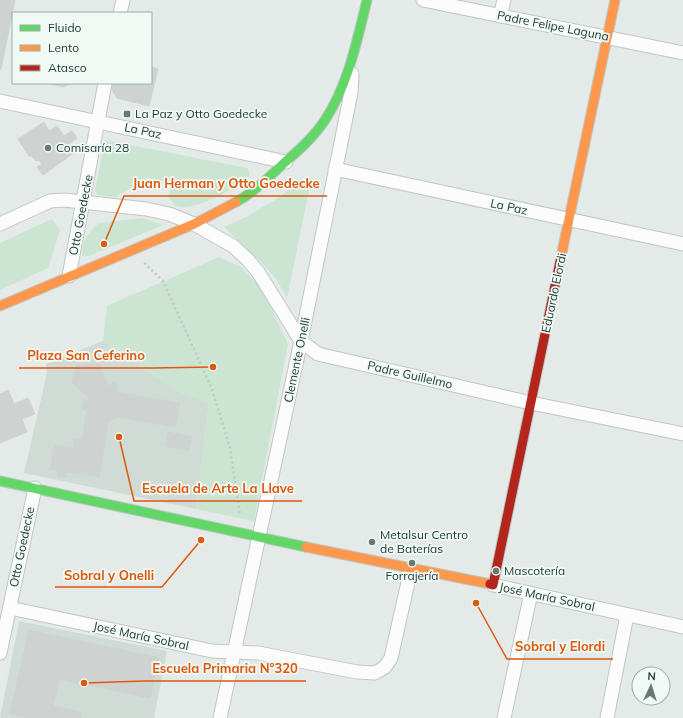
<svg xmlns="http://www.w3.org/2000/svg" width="683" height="718" viewBox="0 0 683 718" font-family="Mulish,sans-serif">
<rect width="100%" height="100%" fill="#e4eae7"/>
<path fill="#d1dbd6" d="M103,341l74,50 32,11 -13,107 -172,-36 23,-100 -1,-9z
M19,621l148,30 -13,67h-154z"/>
<path fill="#cce4d2" d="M105,140l142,28 2,3v6c-16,12 -42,27 -62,30 -4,1 -8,-1 -12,-1l-6,-8 3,-16 -24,-4 -33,19 -17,-2 -3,-4z
M300,179l10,7 -23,112 -11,-19 -11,-13 -41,-39 22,-10 34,-20z
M143,218l20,7 -74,31h-7c0,-16 6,-23 17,-33z
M52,219l8,11 -12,38 -48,22v-47z
M219,257l22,10 21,22 26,55 -34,177 -58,-12 13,-107 -32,-11 -74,-50 4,-35z"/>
<path fill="#ced3d1" stroke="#ccd3d0" d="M0,0h15l-14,69h-1z
M151,67l7,2 -9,37 -32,-8 -6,-10 1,-5h39z
M48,83h24l-9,4z
M44,122l5,9 8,-5 7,10 8,-5 5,7 -8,6 6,8 -32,23 -6,-8 5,-3 -3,-4 -3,1 -4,-5h-3l-11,-17z
M100,364l8,23 7,-5 3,6 -1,4 63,11 -5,24 -58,-10 -9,5 -9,55 -32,-5 -1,5 -9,-1 1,-6 -8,-1 5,-24 18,3 1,-9 8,1 5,-30 -4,-1 1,-8h4l1,-4 -17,-14 5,-18z
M8,390l6,14 14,-6 7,16 -13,5 5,13 -27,11v-49z
M168,432l24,5 -3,13 -24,-4z
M29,630l130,28 -9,40 -91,-19 -6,27 28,6 -1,6h-51l-19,-4z"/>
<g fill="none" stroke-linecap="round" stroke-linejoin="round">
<g stroke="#c1c7c4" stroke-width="15">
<path id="street" d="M423,0l260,53
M120,13l3,-13
M500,16l4,-16
M0,101l286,61
M335,169l348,75
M0,224l50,-23 14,-1 82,9 23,5 25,10 39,22 14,13 11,13 43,69 17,13 213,49 152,31
M69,276l36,-193
M493,585l190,42
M10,608l202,43 46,2 99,19 18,1 10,-6 6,-9 20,-89
M0,653l35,-165
M220,718l81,-377 50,-248 1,-19
M504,718l27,-125
M607,718l20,-103"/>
</g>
<g stroke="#bcc6c2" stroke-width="11">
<path id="fast" d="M236,202c17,-9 32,-24 47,-38 15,-13 31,-27 42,-44 23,-35 32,-79 42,-120
M0,481l306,66"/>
</g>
<g stroke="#bcc6c2" stroke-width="11">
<path id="slow" d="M561,257l54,-257
M0,306l194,-82 42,-22
M306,547l184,37"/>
</g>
<g stroke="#bcc6c2" stroke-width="11">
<path id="jam" d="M490,584l3,1 68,-328"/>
</g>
<path stroke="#c0cac5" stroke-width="2.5" stroke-dasharray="2 3" stroke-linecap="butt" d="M144,263l19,18 49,108 18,59 10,68"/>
<use href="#street" stroke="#fbfcfb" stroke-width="13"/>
<use href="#fast" stroke="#63d668" stroke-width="9"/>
<use href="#slow" stroke="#ff974d" stroke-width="9"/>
<use href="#jam" stroke="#b3261e" stroke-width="9"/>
</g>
<g fill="#657a73" stroke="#f1f9f5" stroke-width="1.5">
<rect x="123" y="110" width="8" height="8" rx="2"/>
<circle cx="48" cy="148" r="4"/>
<circle cx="372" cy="542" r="4"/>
<circle cx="412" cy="563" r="4"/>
<circle cx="496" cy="571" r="4"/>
</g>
<g text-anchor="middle" stroke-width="3.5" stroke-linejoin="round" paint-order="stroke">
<g font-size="12" fill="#203e35" stroke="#f1f9f5">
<text transform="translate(553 26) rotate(11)" y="4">Padre Felipe Laguna</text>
<text transform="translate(143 131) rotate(12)" y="4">La Paz</text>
<text transform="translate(509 207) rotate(12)" y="4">La Paz</text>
<text transform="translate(81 215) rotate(-79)" y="4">Otto Goedecke</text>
<text transform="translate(554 293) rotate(-78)" y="4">Eduardo Elordi</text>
<text transform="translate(297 360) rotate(-78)" y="4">Clemente Onelli</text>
<text transform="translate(410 375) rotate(13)" y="4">Padre Guillelmo</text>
<text transform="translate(22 547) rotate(-78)" y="4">Otto Goedecke</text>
<text transform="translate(547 597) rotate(12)" y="4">José María Sobral</text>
<text transform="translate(141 636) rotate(12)" y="4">José María Sobral</text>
</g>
<g font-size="12" fill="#203e35" stroke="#f1f9f5" text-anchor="start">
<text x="135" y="118">La Paz y Otto Goedecke</text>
<text x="56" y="152">Comisaría 28</text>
<text x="380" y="539">Metalsur Centro<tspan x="380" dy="14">de Baterías</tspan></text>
<text x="504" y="575">Mascotería</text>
<text x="412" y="580" text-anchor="middle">Forrajería</text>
</g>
</g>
<path fill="none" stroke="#de580e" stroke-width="1.5" d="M104 244L124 196H327M213 367L153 368H19M119 437L134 501H302M201 540L162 587H55M476 603L507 659H613M84 683L144 681H306"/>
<g fill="#de580e" stroke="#f1f9f5" stroke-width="1.5">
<circle cx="104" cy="244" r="4"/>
<circle cx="213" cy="367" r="4"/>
<circle cx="119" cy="437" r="4"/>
<circle cx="201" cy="540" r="4"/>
<circle cx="476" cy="603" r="4"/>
<circle cx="84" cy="683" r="4"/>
</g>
<g font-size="13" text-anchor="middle" font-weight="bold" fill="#de580e" stroke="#f1f9f5" stroke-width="3.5" stroke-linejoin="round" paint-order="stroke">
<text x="226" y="188">Juan Herman y Otto Goedecke</text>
<text x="86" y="360">Plaza San Ceferino</text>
<text x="218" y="493">Escuela de Arte La Llave</text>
<text x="109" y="580">Sobral y Onelli</text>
<text x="560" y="651">Sobral y Elordi</text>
<text x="225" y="673">Escuela Primaria N°320</text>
</g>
<rect x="12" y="12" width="140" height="72" fill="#f1f9f5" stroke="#9daea8"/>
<rect x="20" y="25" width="20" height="6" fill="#63d668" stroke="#9daea8"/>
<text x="48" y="32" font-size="12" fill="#203e35">Fluido</text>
<rect x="20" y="45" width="20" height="6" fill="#ff974d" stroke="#9daea8"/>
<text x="48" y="52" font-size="12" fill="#203e35">Lento</text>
<rect x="20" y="65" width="20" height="6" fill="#b3261e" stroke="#9daea8"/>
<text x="48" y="72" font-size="12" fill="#203e35">Atasco</text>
<g transform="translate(651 686) rotate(4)"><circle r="19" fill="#f1f9f5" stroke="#9daea8"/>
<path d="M0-3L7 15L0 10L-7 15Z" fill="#657a73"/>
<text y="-6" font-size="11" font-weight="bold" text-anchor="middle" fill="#203e35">N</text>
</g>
</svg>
